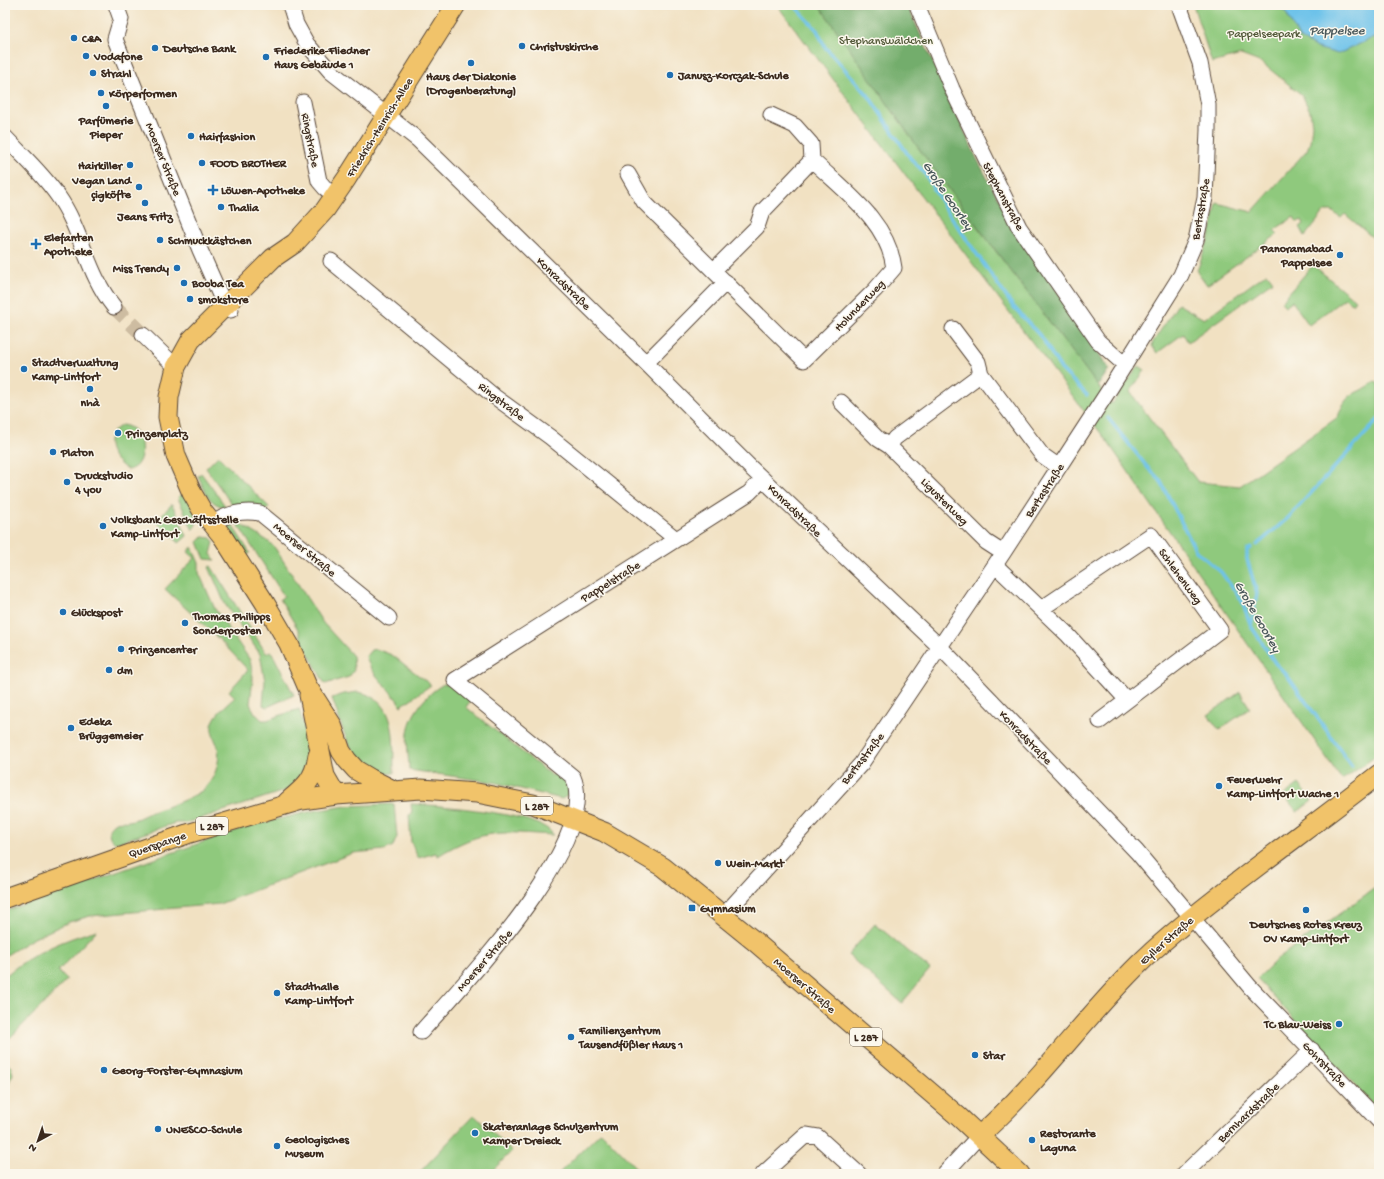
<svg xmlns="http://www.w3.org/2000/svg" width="1384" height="1179" viewBox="0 0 1384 1179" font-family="'Gochi Hand',sans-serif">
<rect width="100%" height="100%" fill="#fbf7ec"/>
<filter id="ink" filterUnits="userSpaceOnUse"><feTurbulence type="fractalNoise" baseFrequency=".025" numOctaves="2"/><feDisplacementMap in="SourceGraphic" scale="8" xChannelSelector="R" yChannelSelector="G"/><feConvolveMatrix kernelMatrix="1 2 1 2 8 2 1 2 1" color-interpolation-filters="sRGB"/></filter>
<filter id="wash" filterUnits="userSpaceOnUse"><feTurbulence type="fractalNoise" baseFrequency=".012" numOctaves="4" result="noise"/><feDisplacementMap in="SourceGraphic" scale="16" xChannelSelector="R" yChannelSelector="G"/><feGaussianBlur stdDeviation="0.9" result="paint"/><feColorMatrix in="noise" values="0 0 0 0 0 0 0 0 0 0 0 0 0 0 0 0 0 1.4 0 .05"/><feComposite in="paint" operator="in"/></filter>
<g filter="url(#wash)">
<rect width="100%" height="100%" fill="#f1e1c2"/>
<path fill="#8fc97d" stroke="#657a4e" d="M777,5h42l122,174 171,225 25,-36 2,-2 6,4 -15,22 68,90 42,4 98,-69c9,-27 17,-21 37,-35l4,2v370l-37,26 -233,-336z
M1193,5h186v238l-34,-29 -4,4 -9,-7h-7l-20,25 -5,-9 4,-3 -2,-4 -5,2 -3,-5 -20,13 4,4 -71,51 -10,-14 13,-36 7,-32 35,9 55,-62 3,-8 2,-17 -2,-14 -8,-16 -40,-32 -21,-8 -29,8z
M1313,265l42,35 -3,4 -7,-6 -36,27 -17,-24 -7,5 -4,-4z
M1267,273l6,8 -85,61 -5,-8 -26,19 -5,-7 1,-4 25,-38 26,15z
M122,425c24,2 26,41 6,45 -17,-11 -30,-31 -6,-45z
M218,456l51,51 -4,4 -32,-5 -27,-38z
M201,473l25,34c-18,-2 -21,-17 -28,-31z
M185,490c7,14 18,26 8,40l-15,-32z
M172,504l15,32 -8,7 -23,-22z
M230,522l20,31 -4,3 -18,-26z
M240,524l28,17 7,7 48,75 30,33 1,14 -5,7 -24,7 -22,-40 -4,-13 -19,-32 4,-3 -46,-71z
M203,537l8,1 3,4 -3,12 4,6 -10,-1 -7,-17z
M192,547l7,16v10l16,36 35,51 3,17 -3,27 5,9 7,7h5l32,-11 12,40 1,10 -19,29 -85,28 -23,7h-10l-59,20c-8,-4 -10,-15 -2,-20 5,-3 10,-1 15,-2 7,-1 14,-5 20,-8 17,-6 36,-12 51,-21 13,-9 21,-28 18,-44 -2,-9 -9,-16 -5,-26 4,-10 15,-18 22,-25l-6,-6 19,-21 -28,-30 -55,-51 30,-31 -7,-6z
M211,566l55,87 5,-2 23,44 -27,12 -4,-2 2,-24 -5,-27 -35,-50 -16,-37z
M376,649l16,6 39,30 -30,21c-9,-16 -32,-33 -35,-50l5,-6z
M444,684h7l20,16 -5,7 86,69 5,-6 12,11 -1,14 -6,4 -69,-17 -84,-12c0,-12 -3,-25 -1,-37 2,-19 20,-41 36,-49z
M358,692c41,7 35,50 36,81 -7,1 -18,2 -24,-2 -21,-13 -30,-52 -38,-73l12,-4z
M1240,692l10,16 -31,22 -11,-15z
M1299,784l13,17 -15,11 -13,-17z
M394,804l3,33 -4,9 -8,4 -32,3 -134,51 -129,12 -21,6 -37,17 -27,17v-45l244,-85 64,-15 34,-5z
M411,804c23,1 133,9 142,31 -51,-3 -70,-7 -115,21l-2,-3 -18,5 -7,-16 -2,-27 3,-1z
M1379,885v226l-122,-132 20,-20z
M875,924l55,45 -28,34 -54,-48z
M97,930l-39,41 9,9 -60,61 -2,-2v-63c27,-23 58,-36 92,-46z
M5,1061l6,6 2,7 -8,16z
M474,1115l38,36 -23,23h-71z
M601,1132l41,42h-84z"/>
<path fill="#73ad6c" stroke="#576c45" d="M819,5h88l70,154 32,59 100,151 -11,17 -179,-237z"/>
<path fill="#6dc2ea" stroke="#547684" d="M1276,5h103v30l-41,19 -21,-6 -18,-10 -13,-25z"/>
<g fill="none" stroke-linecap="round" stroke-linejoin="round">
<path stroke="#6dc2ea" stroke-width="3.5" d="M794,5l23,25 8,17 43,48 43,64 13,13 19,33 69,100 30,33 19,31 26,26
M1108,418l40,50 12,12 36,71 25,21 21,29 9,25 12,18 12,19 11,11 66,92
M1257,545l32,-28 90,-98
M1251,548l-4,2v9l10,34 -6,33"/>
</g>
</g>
<g filter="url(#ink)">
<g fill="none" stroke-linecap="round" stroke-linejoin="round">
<path stroke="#cdbca1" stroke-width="15" stroke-dasharray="15 8" stroke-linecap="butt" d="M114,307l29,28"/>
<g stroke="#564537" stroke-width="17">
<path id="minor" d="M116,5l5,14 -6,20 85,211 20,45 11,15
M290,5l6,19 11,20 23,27 87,68 229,224 106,106 189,179 196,204 113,135 129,134
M917,5l35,84 67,138 79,114 27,24
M303,102l16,79 6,7 10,8
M5,137c18,19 38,37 53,59 24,34 29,78 56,111
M628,174l16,28 160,158 71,-70 19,-22c-6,-47 -50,-77 -82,-108
M331,261l164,136 55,40 126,102
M714,270l43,-43 5,-15 50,-52 -1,-16 -16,-18 -24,-11
M953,329l25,33 3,12 61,81 17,12
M143,335l33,32
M646,363l80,-81
M841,402l37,37 11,7 97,96 17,11
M889,446l6,-8 86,-64
M213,523c15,-10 29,-13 47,-10l129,105
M995,565l72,69 59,65
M1041,609l110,-74 69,95 -120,91
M724,915l137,-151 142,-211 108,-166 70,-112 15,-35 9,-42 3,-68v-25l-8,-42 -21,-58
M421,1032c41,-47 180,-190 152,-255l-118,-97 294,-187 14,-14
M763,1174l43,-39 12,2 41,37
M944,1174l36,-39
M1184,1174l128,-124"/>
</g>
<g stroke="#564537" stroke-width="21">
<path id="major" d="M309,695l16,81 11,19
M391,789l-20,-10 -15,-9 -9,-10 -6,-9 -9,-26 -25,-39 -18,-42 -24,-41 -42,-66 -20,-25 -11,-19 -16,-37 -8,-39 1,-20 7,-30 15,-27 82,-82 22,-15 30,-33 22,-32 109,-173
M287,802c18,-15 28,-23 31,-47
M5,898l182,-64 115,-34 34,-5 85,-6 56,4 56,11 71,28 59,35 90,73 206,177 61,57
M980,1135c58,-51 103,-116 158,-170 25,-25 53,-47 80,-68 53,-42 108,-81 161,-123"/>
</g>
<use href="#minor" stroke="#fff" stroke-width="15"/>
<use href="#major" stroke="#f1c36a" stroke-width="19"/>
</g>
</g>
<g fill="#1f6fb2" stroke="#fbf7ec" stroke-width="1.5">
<circle cx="74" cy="38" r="4"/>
<circle cx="522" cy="46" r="4"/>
<circle cx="155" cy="48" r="4"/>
<circle cx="86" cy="56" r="4"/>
<circle cx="266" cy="57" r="4"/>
<circle cx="471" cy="63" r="4"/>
<circle cx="93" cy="73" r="4"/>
<circle cx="670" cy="75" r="4"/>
<circle cx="101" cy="93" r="4"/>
<circle cx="106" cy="106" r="4"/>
<circle cx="191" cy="136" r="4"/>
<circle cx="202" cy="163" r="4"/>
<circle cx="130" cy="165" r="4"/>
<circle cx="139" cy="187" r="4"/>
<path d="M211 184h4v4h4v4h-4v4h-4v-4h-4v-4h4z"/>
<circle cx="145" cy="203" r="4"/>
<circle cx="221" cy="207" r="4"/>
<circle cx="160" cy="240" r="4"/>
<path d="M34 238h4v4h4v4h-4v4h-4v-4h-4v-4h4z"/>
<circle cx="1340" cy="255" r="4"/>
<circle cx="177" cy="268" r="4"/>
<circle cx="184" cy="283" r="4"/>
<circle cx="190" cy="299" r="4"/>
<circle cx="24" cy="369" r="4"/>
<circle cx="90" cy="389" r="4"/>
<circle cx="118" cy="433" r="4"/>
<circle cx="53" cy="452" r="4"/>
<circle cx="67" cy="482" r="4"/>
<circle cx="103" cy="526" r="4"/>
<circle cx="63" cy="612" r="4"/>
<circle cx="185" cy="623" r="4"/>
<circle cx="121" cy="649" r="4"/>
<circle cx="109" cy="670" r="4"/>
<circle cx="71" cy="728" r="4"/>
<circle cx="1219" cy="786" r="4"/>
<circle cx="718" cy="863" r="4"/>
<rect x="688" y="904" width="8" height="8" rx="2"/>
<circle cx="1306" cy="910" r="4"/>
<circle cx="277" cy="993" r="4"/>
<circle cx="1339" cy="1024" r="4"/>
<circle cx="571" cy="1037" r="4"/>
<circle cx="975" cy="1055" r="4"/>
<circle cx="104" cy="1070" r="4"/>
<circle cx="158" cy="1129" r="4"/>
<circle cx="475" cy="1133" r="4"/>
<circle cx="1032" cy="1140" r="4"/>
<circle cx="277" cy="1146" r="4"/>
</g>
<g text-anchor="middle" stroke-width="3" stroke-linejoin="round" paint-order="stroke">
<g fill="#fbf7ec" stroke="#75685c" stroke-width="1">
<rect x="521" y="797" width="32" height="18" rx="3"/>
<rect x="196" y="817" width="32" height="18" rx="3"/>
<rect x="850" y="1028" width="32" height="18" rx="3"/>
</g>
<g font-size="11" font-weight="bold" fill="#3b2a1e">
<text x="537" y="810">L 287</text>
<text x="212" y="830">L 287</text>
<text x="866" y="1041">L 287</text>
</g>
<g font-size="12" fill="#545a3a" stroke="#fbf7ec">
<text x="1264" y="37">Pappelseepark</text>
<text x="886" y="44">Stephanswäldchen</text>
</g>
<g font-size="12" font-weight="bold" fill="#3b2a1e" stroke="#fbf7ec" text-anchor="start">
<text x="82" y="42">C&amp;A</text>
<text x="530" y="50">Christuskirche</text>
<text x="163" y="52">Deutsche Bank</text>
<text x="274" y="54">Friederike-Fliedner<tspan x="274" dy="14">Haus Gebäude 1</tspan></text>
<text x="94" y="60">Vodafone</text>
<text x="101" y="77">Strahl</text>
<text x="678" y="79">Janusz-Korczak-Schule</text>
<text x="471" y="80" text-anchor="middle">Haus der Diakonie<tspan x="471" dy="14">(Drogenberatung)</tspan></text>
<text x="109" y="97">Körperformen</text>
<text x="106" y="124" text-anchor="middle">Parfümerie<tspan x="106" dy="14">Pieper</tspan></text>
<text x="199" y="140">Hairfashion</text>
<text x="210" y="167">FOOD BROTHER</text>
<text x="122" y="169" text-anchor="end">Hairkiller</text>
<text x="131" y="184" text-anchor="end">Vegan Land<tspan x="131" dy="14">çigköfte</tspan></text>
<text x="221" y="194">Löwen-Apotheke</text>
<text x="229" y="211">Thalia</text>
<text x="145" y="220" text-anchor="middle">Jeans Fritz</text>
<text x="44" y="241">Elefanten<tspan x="44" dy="14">Apotheke</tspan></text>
<text x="168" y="244">Schmuckkästchen</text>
<text x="1332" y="252" text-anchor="end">Panoramabad<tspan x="1332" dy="14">Pappelsee</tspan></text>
<text x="169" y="272" text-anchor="end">Miss Trendy</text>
<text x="192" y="287">Booba Tea</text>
<text x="198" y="303">smokstore</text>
<text x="32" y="366">Stadtverwaltung<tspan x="32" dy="14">Kamp-Lintfort</tspan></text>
<text x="90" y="406" text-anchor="middle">nhà</text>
<text x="126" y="437">Prinzenplatz</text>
<text x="61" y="456">Platon</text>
<text x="75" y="479">Druckstudio<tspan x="75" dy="14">4 you</tspan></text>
<text x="111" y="523">Volksbank Geschäftsstelle<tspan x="111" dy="14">Kamp-Lintfort</tspan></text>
<text x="71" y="616">Glückspost</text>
<text x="193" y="620">Thomas Philipps<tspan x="193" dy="14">Sonderposten</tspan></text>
<text x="129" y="653">Prinzencenter</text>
<text x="117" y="674">dm</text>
<text x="79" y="725">Edeka<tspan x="79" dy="14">Brüggemeier</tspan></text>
<text x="1227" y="783">Feuerwehr<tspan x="1227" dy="14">Kamp-Lintfort Wache 1</tspan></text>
<text x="726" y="867">Wein-Markt</text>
<text x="700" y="912">Gymnasium</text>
<text x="1306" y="928" text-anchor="middle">Deutsches Rotes Kreuz<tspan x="1306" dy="14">OV Kamp-Lintfort</tspan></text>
<text x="285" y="990">Stadthalle<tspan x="285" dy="14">Kamp-Lintfort</tspan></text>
<text x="1331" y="1028" text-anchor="end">TC Blau-Weiss</text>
<text x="579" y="1034">Familienzentrum<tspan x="579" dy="14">Tausendfüßler Haus 1</tspan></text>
<text x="983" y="1059">Star</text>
<text x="112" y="1074">Georg-Forster-Gymnasium</text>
<text x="483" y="1130">Skateranlage Schulzentrum<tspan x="483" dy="14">Kamper Dreieck</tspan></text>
<text x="166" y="1133">UNESCO-Schule</text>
<text x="1040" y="1137">Restorante<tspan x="1040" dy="14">Laguna</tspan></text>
<text x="285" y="1143">Geologisches<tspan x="285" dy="14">Museum</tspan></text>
</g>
<g font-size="12" fill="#3b2a1e" stroke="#fbf7ec">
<text transform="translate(379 127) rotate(-58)" y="4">Friedrich-Heinrich-Allee</text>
<text transform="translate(311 140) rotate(79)" y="4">Ringstraße</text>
<text transform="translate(164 159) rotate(68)" y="4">Moerser Straße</text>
<text transform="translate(1004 196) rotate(62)" y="4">Stephanstraße</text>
<text transform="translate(1200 209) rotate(-80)" y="4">Bertastraße</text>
<text transform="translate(564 283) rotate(44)" y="4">Konradstraße</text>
<text transform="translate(859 305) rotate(-46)" y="4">Holunderweg</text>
<text transform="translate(502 401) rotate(38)" y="4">Ringstraße</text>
<text transform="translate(1044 490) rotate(-57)" y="4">Bertastraße</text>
<text transform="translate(945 501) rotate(45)" y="4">Ligusterweg</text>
<text transform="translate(795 510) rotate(44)" y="4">Konradstraße</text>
<text transform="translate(305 549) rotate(40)" y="4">Moerser Straße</text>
<text transform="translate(1181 576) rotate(54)" y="4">Schlehenweg</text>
<text transform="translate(610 581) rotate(-32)" y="4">Pappelstraße</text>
<text transform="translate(1026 737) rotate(46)" y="4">Konradstraße</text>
<text transform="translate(862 758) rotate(-52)" y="4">Bertastraße</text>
<text transform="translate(157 844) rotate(-19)" y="4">Querspange</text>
<text transform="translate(1166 940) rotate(-41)" y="4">Eyller Straße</text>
<text transform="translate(484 960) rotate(-49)" y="4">Moerser Straße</text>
<text transform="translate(805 985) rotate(41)" y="4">Moerser Straße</text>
<text transform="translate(1325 1064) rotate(46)" y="4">Gohrstraße</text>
<text transform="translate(1248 1112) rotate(-44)" y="4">Bernhardstraße</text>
</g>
<g font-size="13" font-style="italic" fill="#4a585b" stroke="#fbf7ec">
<text x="1337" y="34">Pappelsee</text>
<text transform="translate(949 195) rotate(56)" y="5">Große Goorley</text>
<text transform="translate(1259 616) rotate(60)" y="5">Große Goorley</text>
</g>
</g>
<rect width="1384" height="1179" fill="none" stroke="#fbf7ec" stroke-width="20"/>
<g transform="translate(38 1141) rotate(220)" stroke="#fbf7ec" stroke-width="3" paint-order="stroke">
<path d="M0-3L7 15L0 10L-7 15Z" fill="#3b2a1e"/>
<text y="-6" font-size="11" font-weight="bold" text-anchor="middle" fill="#3b2a1e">N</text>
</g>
</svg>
